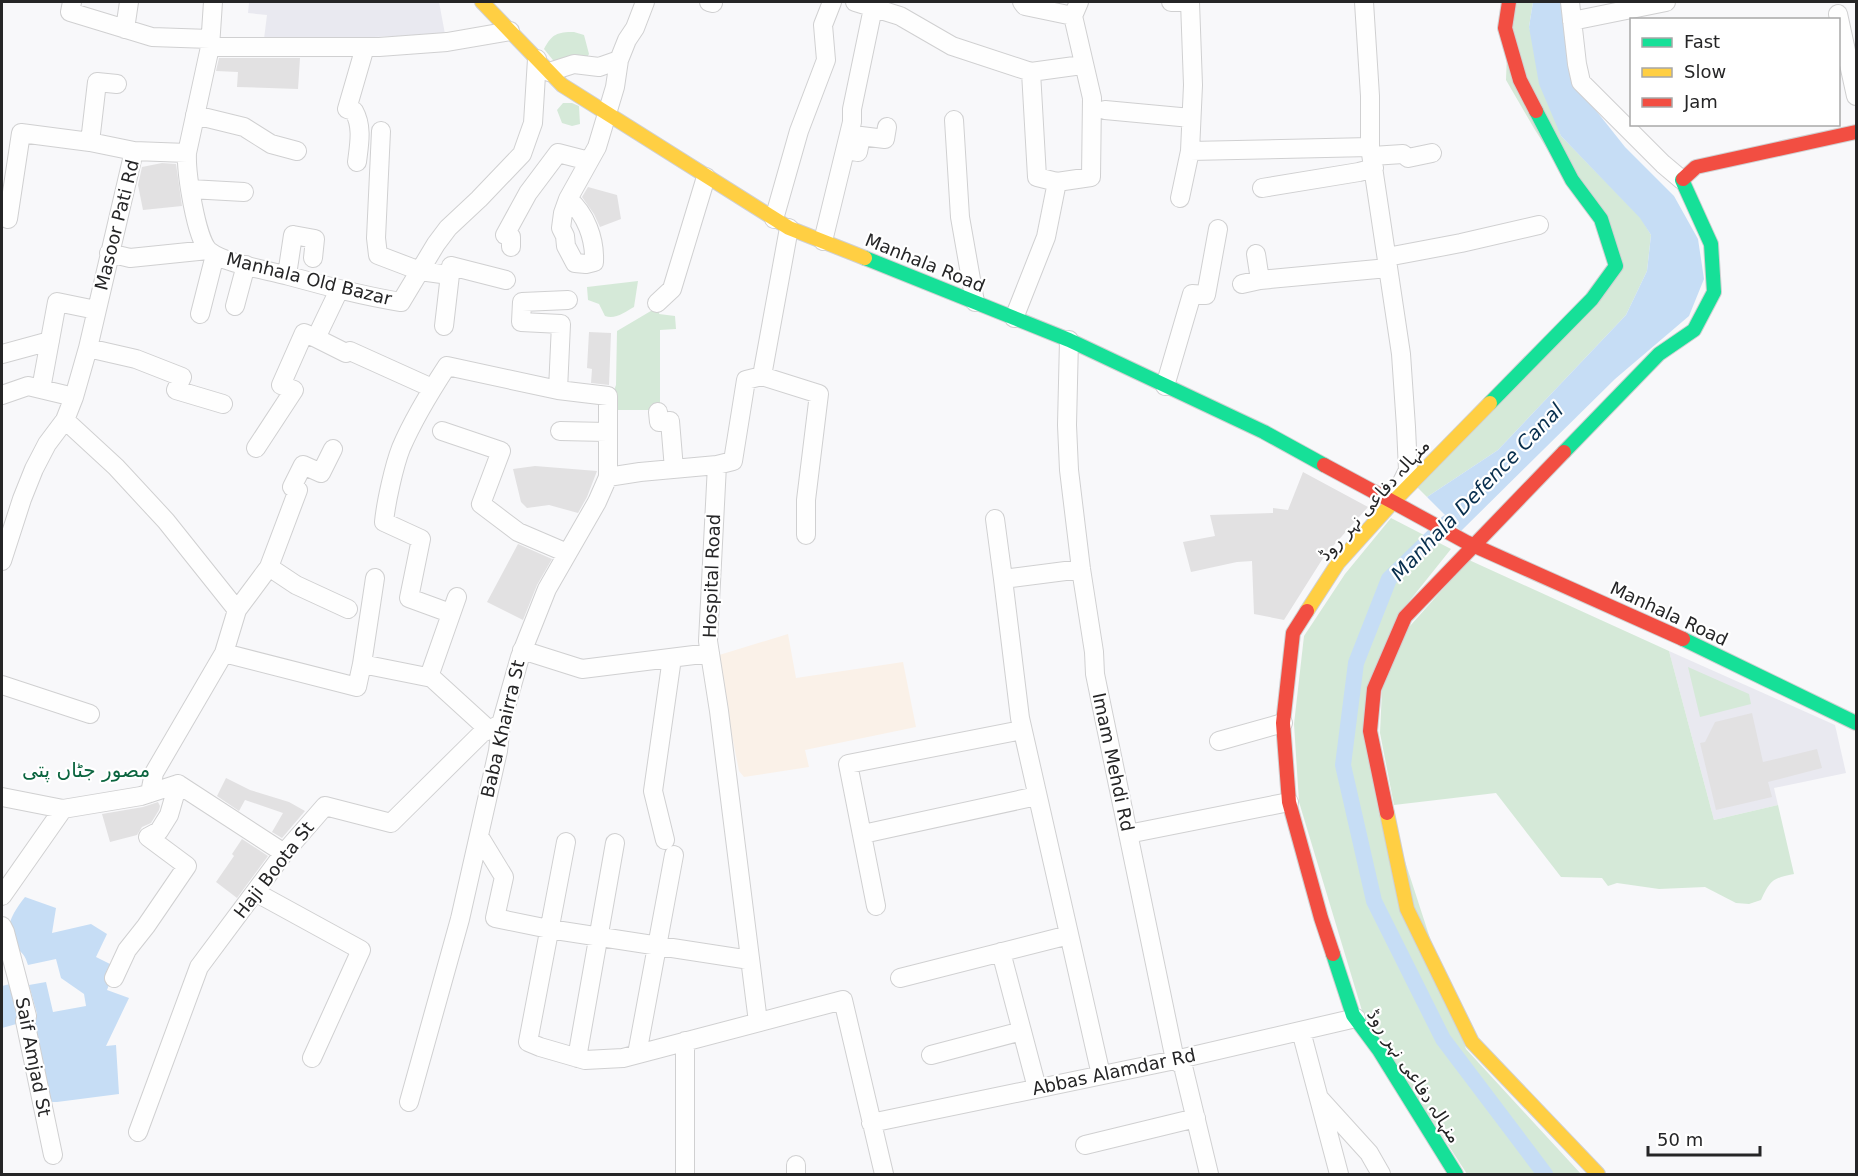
<svg xmlns="http://www.w3.org/2000/svg" width="1858" height="1176" viewBox="0 0 1858 1176" font-family="'DejaVu Sans','Noto Sans Arabic',sans-serif">
<rect width="100%" height="100%" fill="#f8f8fa"/>
<path fill="#e9e9f0" d="M224,2h215l6,32 -143,6 -38,-1 3,-24 -19,-2 1,-10z
M1669,651l166,74 11,48 -72,15 4,17 -64,15z"/>
<path fill="#faf1e8" d="M788,634l8,44 107,-16 13,65 -111,23 4,17 -65,10 -5,-6 -23,-115z"/>
<path fill="#d5e9d8" d="M1514,2h19l-4,25 32,109 80,82 10,17 -4,36 -21,44 -128,135 -71,47 -11,-11 206,-220 -87,-136 -29,-50 2,-53z
M574,32l10,3 5,19 -6,10 -17,12 -22,-27c8,-15 13,-17 30,-17z
M563,103h9l7,3 1,18 -8,2 -10,-3 -5,-13z
M638,281l-4,26c-9,5 -19,13 -29,9l-6,-12 -11,-4 -1,-13z
M661,305l-2,9 16,2 1,13 -16,1v80h-48l1,-17 3,-8 1,-54z
M1391,518l60,31 -52,65 -36,118 103,317 115,125h-114l-104,-160 -64,-212 -5,-78 10,-88 41,-62z
M1469,560l200,91 45,169 64,-15 16,69c-22,4 -24,7 -33,26l-12,4 -13,-1 -31,-16 -46,2 -42,-6 -9,3 -6,-8 -41,-1 -65,-84 -102,12 -14,-72 2,-43 19,-54z
M1688,667l61,27 2,10 -51,13z"/>
<path fill="#c6ddf5" d="M1533,2h30l8,77 54,68 49,49 24,43 6,40 -15,37 -74,63 -154,152 -34,-34 71,-47 128,-135 21,-44 4,-36 -11,-17 -79,-82 -22,-52 -10,-57z
M25,897l31,11 -4,25 39,-9 16,10 -11,23 20,10 -9,23 22,8 -23,48 10,-1 3,49 -62,8h-9l-18,-79 7,-9 -8,-29 17,-3 7,30 33,-6 -2,-12 -23,-16 -5,-19 -28,6c-4,-13 -6,-11 -14,-19 -13,-16 0,-35 11,-49z
M14,983l6,40 -18,5v-42z"/>
<g fill="none" stroke-linecap="round" stroke-linejoin="round">
<path stroke="#c6ddf5" stroke-width="16" d="M1447,523l-58,56 -33,84 -13,102 31,136 69,138 102,135"/>
</g>
<path fill="#e2e1e2" d="M219,58h81l-2,31 -61,-2 1,-15 -22,-1z
M162,163l14,1 6,42 -39,4 -5,-25 4,-18z
M588,187l29,8 4,24 -21,8 -6,-13 -12,-17z
M589,332l22,1 -2,52 -18,-2 1,-14 -5,-1z
M535,466l62,5 -10,26 -9,16 -29,-8 -22,3 -6,-6 -8,-33z
M1303,472l65,35 -43,48 -41,65 -30,-6 -2,-53 -15,1 -46,10 -8,-30 32,-6 -5,-21 63,-2v-5l15,2z
M518,544l34,15 -15,26 -14,35 -36,-18z
M1752,713l11,49 54,-13 5,19 -54,14 4,15 -56,13 -16,-67 5,-1 10,-20z
M226,778l24,12 39,12 16,9 -23,27 -10,-6 11,-19 -38,-13 -6,11 -22,-15z
M158,802l2,4 -1,4 -8,13 -9,4 -5,8 -27,7 -8,-28 41,-7z
M242,839l26,17 -31,42 -21,-16 18,-26 -2,-2z"/>
<g fill="none" stroke-linecap="round" stroke-linejoin="round">
<g stroke="#d0d0d1" stroke-width="20">
<path id="street" d="M72,2l-2,10 82,25 58,2
M709,2l4,1v-1
M855,2l45,14 52,30 79,26 51,-7
M1022,2l3,4 48,10 6,-14
M1171,2h17
M1364,2l6,94v51l31,207 5,73 2,43 -10,20
M1570,2l7,62 4,18 82,82 19,16
M1838,14l18,82
M1572,21l94,-19
M125,29l4,-27
M210,47l3,-45
M549,72l25,-8 25,3 20,-7
M1031,72l6,105 20,5
M1105,110l86,8
M195,115l49,12 27,17 26,7
M954,120l6,97 15,85
M381,131l-5,107 2,17 42,16 29,4
M90,142l7,-60 20,2
M852,151l6,1 3,-16 24,3 2,-12
M1190,151l180,-4
M187,153c-1,19 9,86 22,98 16,13 59,19 80,25 37,10 74,20 112,26l35,-58 12,-16 31,-29 43,-45 11,-31 4,-64
M1372,156l31,-2 5,4 24,-5
M357,162c2,-17 6,-35 -3,-51l-7,-2 18,-62
M1262,188l97,-16 15,-4
M190,189l54,3
M1180,198l10,-47 3,-66 -3,-83
M568,199l-5,14 -2,15 4,8 1,10 9,17 11,1 8,-2c1,-23 -8,-48 -26,-63l29,-52 18,-60 4,-27 8,-20 8,-12 10,-26
M8,219l13,-86 69,9 44,9
M774,219l25,-88 27,-71 -3,-35 9,-23
M823,241l29,-119v-13l21,-101
M511,247v-10l-6,-2 23,-42 30,-40 31,8
M109,253l21,5 78,-8
M1256,254l4,26
M1387,257l74,-14 78,-18
M287,275l6,-40 22,4 -2,19
M1242,284l18,-4 128,-12
M657,303l15,-14 34,-112
M235,306l11,-41
M200,314l15,-59
M1014,318l32,-81 11,-55 34,-5 1,-79 -19,-82
M444,326l7,-60 55,14
M316,338l30,15 4,-2 82,37
M1069,340l-2,85 2,45 12,99 13,83 1,22 80,386 8,6 26,108
M88,348l48,11 46,18 -6,13 47,14
M2,354l48,-13
M762,376l57,18 -13,106v35
M1165,386l27,-92 14,1 12,-66
M41,389l16,-87 39,8
M558,390l3,-66 -40,-2 1,-20 46,-2
M2,395l26,-9 46,11
M658,412l1,10 11,-1 4,48
M65,420l51,47 50,54 71,89
M442,431l59,20 -20,53 37,28 49,21
M560,431l47,1
M256,448l38,-58 -13,-5 23,-52 12,5 23,-48
M995,519l8,60 78,-10
M2,561l20,-62 12,-30 13,-25 18,-24 9,-23 14,-49 46,-197 53,2 23,-106h169l68,-5 63,-11
M269,567l27,18 52,24
M1003,579l17,139 81,357
M450,613l-41,-15 12,-59 -37,-17c2,-20 10,-56 17,-74 12,-28 29,-56 46,-82l111,24 50,6v81
M522,650l60,19 128,-16
M224,653l133,34 5,-23 70,14 57,52
M362,664l13,-86
M431,671l26,-74
M2,685l88,29
M1219,741l64,-18
M150,793l4,-20 70,-120 13,-43 32,-43 29,-77 -6,-3 11,-22 18,8 12,-24
M2,797l61,12 78,-13 37,-12 106,69
M863,834l174,-38
M1128,834l161,-32
M479,836l25,41 -9,41 54,11 201,31
M665,840l-12,-49 19,-133
M566,842l-38,200 12,5 45,13 38,-2 220,-58 41,174
M255,892l106,58 -49,108
M2,896l61,-87
M876,906l-28,-142 174,-34
M2,926l3,6 22,84 -2,5 28,134
M1001,952l36,136
M114,978l13,-28 19,-24 41,-60 -39,-29 11,-6 10,-16 9,-31
M900,978l169,-43
M758,1022l-39,-311 -11,-70 9,-176 16,-4 13,-81 16,-4 27,-148
M1301,1031l38,143
M637,1054l37,-199
M931,1055l91,-24
M577,1058l38,-215
M1320,1099l49,54 12,21
M409,1102l51,-183 38,-168 3,-27 19,-67 27,-68 50,-87 11,-25 32,-5 77,-7
M871,1123l304,-63 181,-42
M138,1132l61,-165 85,-114 41,-47 66,17 91,-90 19,-9
M1085,1145l111,-27
M796,1165v9
M685,1174v-133"/>
</g>
<g stroke="#d0d0d1" stroke-width="16">
<path id="fast" d="M865,258l204,82 195,92 60,33
M1490,403l102,-104 24,-33 -15,-47 -29,-39 -36,-69
M1564,452l95,-98 35,-24 20,-38 -3,-48 -29,-64 1,-1
M1683,639l173,84
M1333,954l20,61 26,35 77,124"/>
</g>
<g stroke="#d0d0d1" stroke-width="16">
<path id="slow" d="M482,2l80,83 227,143 76,30
M1307,611l31,-48 55,-61 97,-99
M1387,813l20,96 65,133 126,132"/>
</g>
<g stroke="#d0d0d1" stroke-width="16">
<path id="jam" d="M1509,2l-4,26 15,52 16,31
M1683,179l13,-12 160,-35
M1324,465l69,37
M1393,502l73,40 217,97
M1307,611l-14,22 -10,90 6,79 32,116 12,36
M1387,813l-17,-82 4,-42 31,-72 159,-165"/>
</g>
<use href="#street" stroke="#fefefe" stroke-width="18"/>
<use href="#fast" stroke="#16e098" stroke-width="14"/>
<use href="#slow" stroke="#ffcf43" stroke-width="14"/>
<use href="#jam" stroke="#f24e42" stroke-width="14"/>
</g>
<g text-anchor="middle" stroke-width="4.5" stroke-linejoin="round" paint-order="stroke">
<g font-size="18" fill="#252526" stroke="#fff">
<text transform="translate(117 225) rotate(-76)" y="6">Masoor Pati Rd</text>
<text transform="translate(925 263) rotate(22)" y="6">Manhala Road</text>
<text transform="translate(309 279) rotate(14)" y="6">Manhala Old Bazar</text>
<text transform="translate(1374 500) rotate(-48)" y="6">منہالہ دفاعی نہر روڈ</text>
<text transform="translate(712 576) rotate(-88)" y="6">Hospital Road</text>
<text transform="translate(1669 614) rotate(25)" y="6">Manhala Road</text>
<text transform="translate(503 729) rotate(-77)" y="6">Baba Khairra St</text>
<text transform="translate(1113 762) rotate(78)" y="6">Imam Mehdi Rd</text>
<text transform="translate(274 870) rotate(-52)" y="6">Haji Boota St</text>
<text transform="translate(33 1057) rotate(79)" y="6">Saif Amjad St</text>
<text transform="translate(1114 1072) rotate(-12)" y="6">Abbas Alamdar Rd</text>
<text transform="translate(1414 1076) rotate(57)" y="6">منہالہ دفاعی نہر روڈ</text>
</g>
<g font-size="20" font-style="italic" fill="#072e4d" stroke="#fff">
<text transform="translate(1477 492) rotate(-46)" y="7">Manhala Defence Canal</text>
</g>
<g font-size="20" fill="#0b653f" stroke="#fff">
<text x="86" y="777">مصور جٹاں پتی</text>
</g>
</g>
<rect width="1858" height="1176" fill="none" stroke="#252526" stroke-width="6"/>
<rect x="1630" y="18" width="210" height="108" fill="#ffffff" stroke="#a8a8a8" stroke-width="1.5"/>
<rect x="1642" y="38" width="30" height="9" fill="#16e098" stroke="#a8a8a8" stroke-width="1.5"/>
<text x="1684" y="48" font-size="18" fill="#252526">Fast</text>
<rect x="1642" y="68" width="30" height="9" fill="#ffcf43" stroke="#a8a8a8" stroke-width="1.5"/>
<text x="1684" y="78" font-size="18" fill="#252526">Slow</text>
<rect x="1642" y="98" width="30" height="9" fill="#f24e42" stroke="#a8a8a8" stroke-width="1.5"/>
<text x="1684" y="108" font-size="18" fill="#252526">Jam</text>
<path d="M1648 1146v9h112v-9" fill="none" stroke="#252526" stroke-width="3"/>
<text x="1657" y="1146" font-size="18" fill="#252526" stroke="#ffffff" stroke-width="4.5" paint-order="stroke">50 m</text>
</svg>
